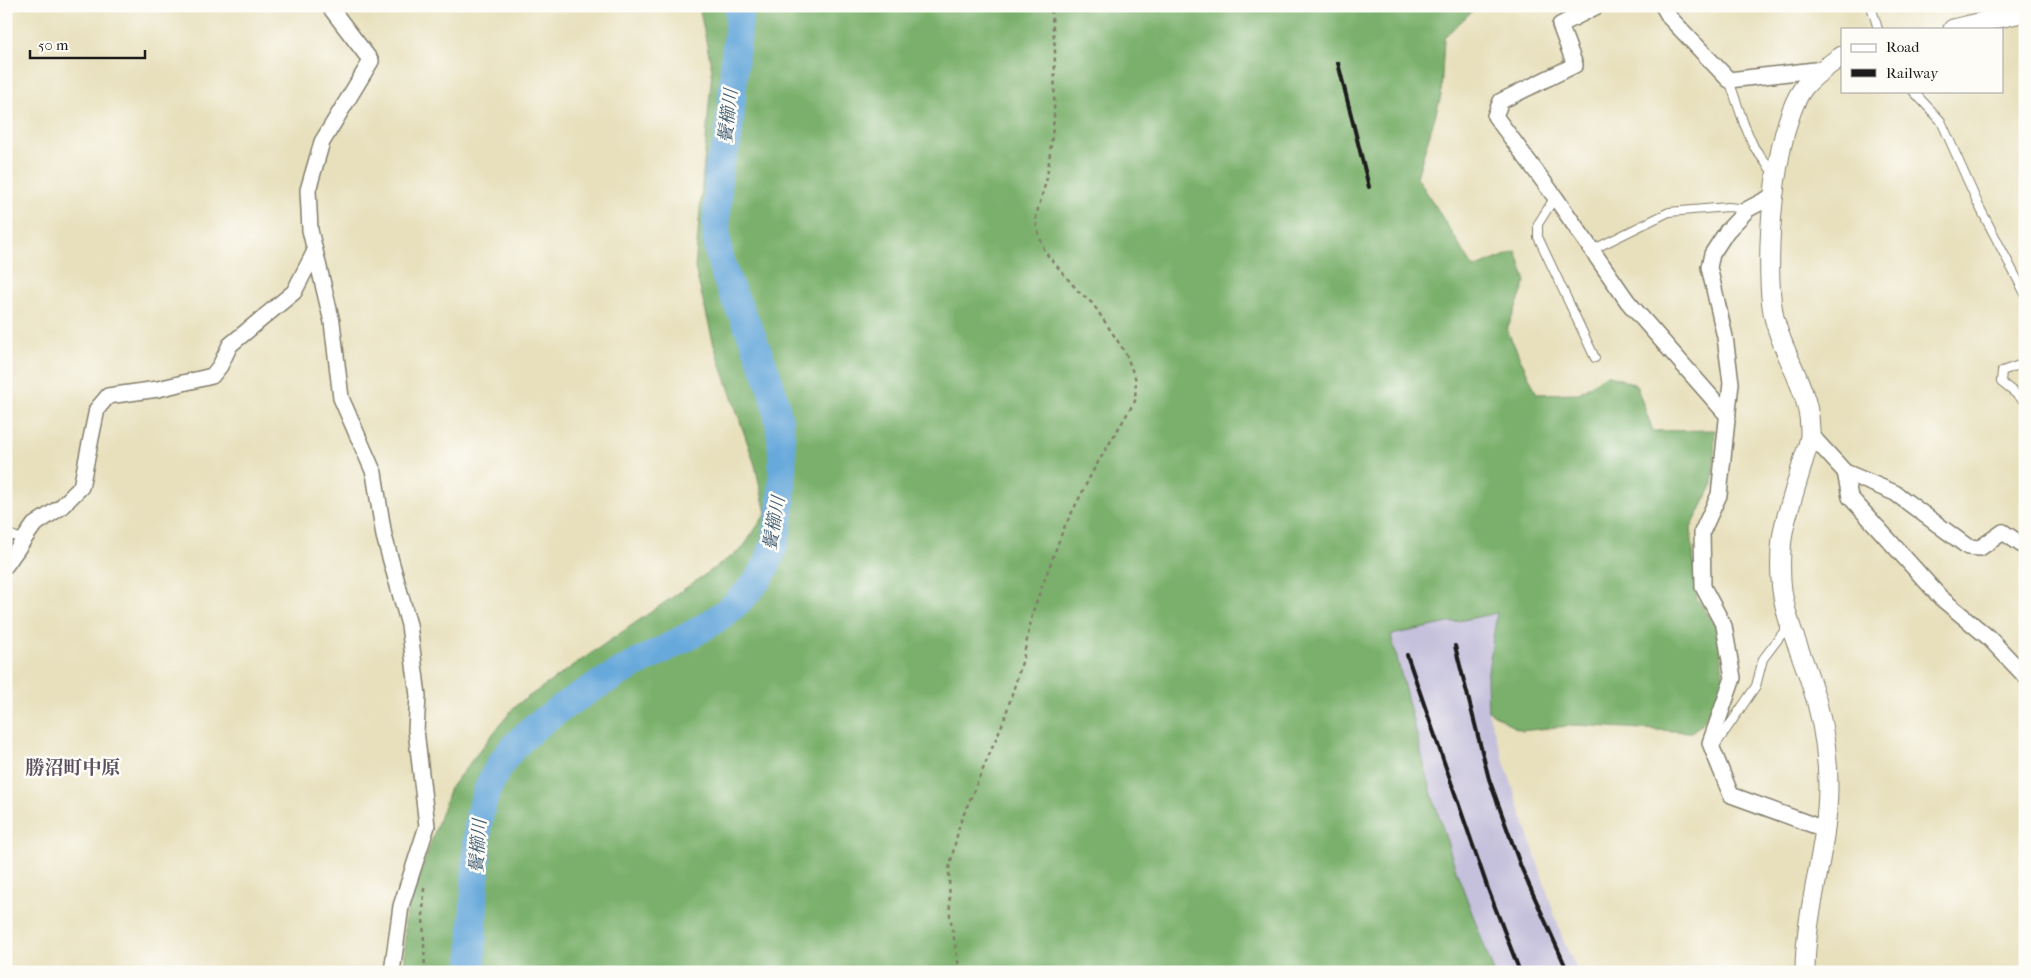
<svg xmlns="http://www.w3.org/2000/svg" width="2031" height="978" viewBox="0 0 2031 978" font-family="'IM FELL French Canon','Noto Serif JP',serif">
<rect width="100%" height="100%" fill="#fdfcf7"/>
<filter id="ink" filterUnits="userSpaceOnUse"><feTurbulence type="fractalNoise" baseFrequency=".02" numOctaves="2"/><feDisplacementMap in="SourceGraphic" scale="10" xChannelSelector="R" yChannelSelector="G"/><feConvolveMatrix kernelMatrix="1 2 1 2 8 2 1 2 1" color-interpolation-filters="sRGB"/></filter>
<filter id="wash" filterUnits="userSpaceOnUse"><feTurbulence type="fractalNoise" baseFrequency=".0096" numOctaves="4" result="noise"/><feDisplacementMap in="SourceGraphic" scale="20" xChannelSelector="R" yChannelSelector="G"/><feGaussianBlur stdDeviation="1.12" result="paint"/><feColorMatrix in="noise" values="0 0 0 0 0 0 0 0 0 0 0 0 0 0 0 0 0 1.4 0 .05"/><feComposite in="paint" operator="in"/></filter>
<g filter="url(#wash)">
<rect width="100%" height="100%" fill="#e8e0bd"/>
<path fill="#c5c0db" d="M1498,613l-11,65 1,34 75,228 15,32h-84l-38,-102 -25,-79 -40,-156z"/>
<path fill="#7ab06c" stroke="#4b6644" d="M699,6h779l-34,31 -3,59 -24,81 57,91 42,-17 10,31 -19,48 30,64 42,-1 28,-19 29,11 17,46 62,-1 -2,54 -22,44 6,71 22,30 5,58 -23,38 -10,7 -115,-7 -55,6 -33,-20 -1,-33 10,-65 -106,22 40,156 25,79 38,102h-1089v-54l45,-130 65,-82 227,-157 24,-36 -11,-48 -41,-120 -19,-77 17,-198z"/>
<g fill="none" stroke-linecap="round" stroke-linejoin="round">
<path stroke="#67a9db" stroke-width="28" d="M472,972l1,-47 5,-99c4,-28 16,-58 36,-79 34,-37 98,-71 143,-94 40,-21 83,-42 107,-83 22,-40 22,-121 12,-164 -5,-24 -15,-47 -24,-70 -13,-31 -32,-62 -35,-96 -2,-13 0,-27 1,-39 0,-11 -1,-24 1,-35 2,-9 8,-18 9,-28 4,-27 5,-55 7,-83 2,-16 5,-33 4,-49"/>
</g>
</g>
<g filter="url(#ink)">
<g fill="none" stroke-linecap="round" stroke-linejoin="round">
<g stroke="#827e6c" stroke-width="10">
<path id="service" d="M1871,6l7,23
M1729,80l15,44 10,23 19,26
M1913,91l28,30 38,85 46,88
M1555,197l-17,27v13l57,121
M1592,250l77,-38 59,-5 20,2
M2025,363l-23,8 -1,11 24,19
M6,533l18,7
M1713,749l43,-63 7,-27 25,-33"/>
</g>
<g stroke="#827e6c" stroke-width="18">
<path id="minor" d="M329,6l42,55 -49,81 -14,48 2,40 22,92 9,76 33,75 10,63 25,89 9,71 -2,34 11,96 -26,80 -9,66
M1597,6l-37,19 15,40 -74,36 -6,15 60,81 73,105 100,114
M1663,6l7,12 59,62 94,-11
M1773,196l-25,13 -21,22 -15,23 -3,13 16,70 6,46 -12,112 -17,37 1,55 21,39 9,52 -23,65 21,52 93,34
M1811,435l34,37 50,21 73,54 12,1 23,-16 22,15
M1845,472l5,25 91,101 48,40 36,38
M6,565l28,-40 27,-18 20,-20 16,-78 11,-13 50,-7 54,-13 8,-10 10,-21 64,-53 20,-39"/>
</g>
<g stroke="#827e6c" stroke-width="21">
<path id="tertiary" d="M1953,29l72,-17
M1805,972c0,-63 23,-123 23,-186 0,-37 -7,-75 -19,-109 -11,-32 -26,-63 -28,-97 -1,-19 -1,-38 4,-57 6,-22 13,-43 19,-65 3,-9 7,-19 6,-28 0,-8 -1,-16 -3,-24 -7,-29 -24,-55 -32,-85 -13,-47 -2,-197 30,-235 10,-12 24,-21 37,-30"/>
</g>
<path stroke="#827e6c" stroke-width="2.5" stroke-dasharray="4 4" stroke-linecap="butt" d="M424,888l-1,28 2,56
M960,972l-10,-56 -1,-47 11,-46 44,-103 19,-61 10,-48 30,-81 31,-61 41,-68 1,-21 -11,-28 -32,-48 -15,-13 -33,-39 -8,-23 -1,-13 11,-38 7,-59 1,-70 -4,-43"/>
<use href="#service" stroke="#fff" stroke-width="8"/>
<use href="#minor" stroke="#fff" stroke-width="15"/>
<use href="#tertiary" stroke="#fff" stroke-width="19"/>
<path stroke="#1c1c1c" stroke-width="4" d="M1338,63l31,124
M1455,646l34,133 32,88 47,105
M1407,655l81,234 32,83"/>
</g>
</g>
<g text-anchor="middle" stroke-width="5" stroke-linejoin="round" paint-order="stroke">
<g font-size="18" font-style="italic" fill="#3e5b72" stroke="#fdfcf7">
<text transform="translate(728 116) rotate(-83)" y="6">鬢櫛川</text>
<text transform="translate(774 523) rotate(-80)" y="6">鬢櫛川</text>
<text transform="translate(478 846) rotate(-86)" y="6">鬢櫛川</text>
</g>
<g font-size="19" font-weight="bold" fill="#5a4f5f" stroke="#fdfcf7">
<text x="73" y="774">勝沼町中原</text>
</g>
</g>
<rect width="2031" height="978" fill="none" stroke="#fdfcf7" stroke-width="25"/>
<rect x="1841" y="28" width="162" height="65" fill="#fdfcf7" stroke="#a3a29f"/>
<rect x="1851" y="44" width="25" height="8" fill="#ffffff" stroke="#a3a29f"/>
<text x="1886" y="52" font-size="15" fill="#1c1c1c">Road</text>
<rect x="1851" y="69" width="25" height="8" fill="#1c1c1c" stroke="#a3a29f"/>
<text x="1886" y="78" font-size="15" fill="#1c1c1c">Railway</text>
<path d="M30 50v8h115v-8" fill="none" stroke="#1c1c1c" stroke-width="2.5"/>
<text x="38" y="50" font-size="15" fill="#1c1c1c" stroke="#fdfcf7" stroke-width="4" paint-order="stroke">50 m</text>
</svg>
